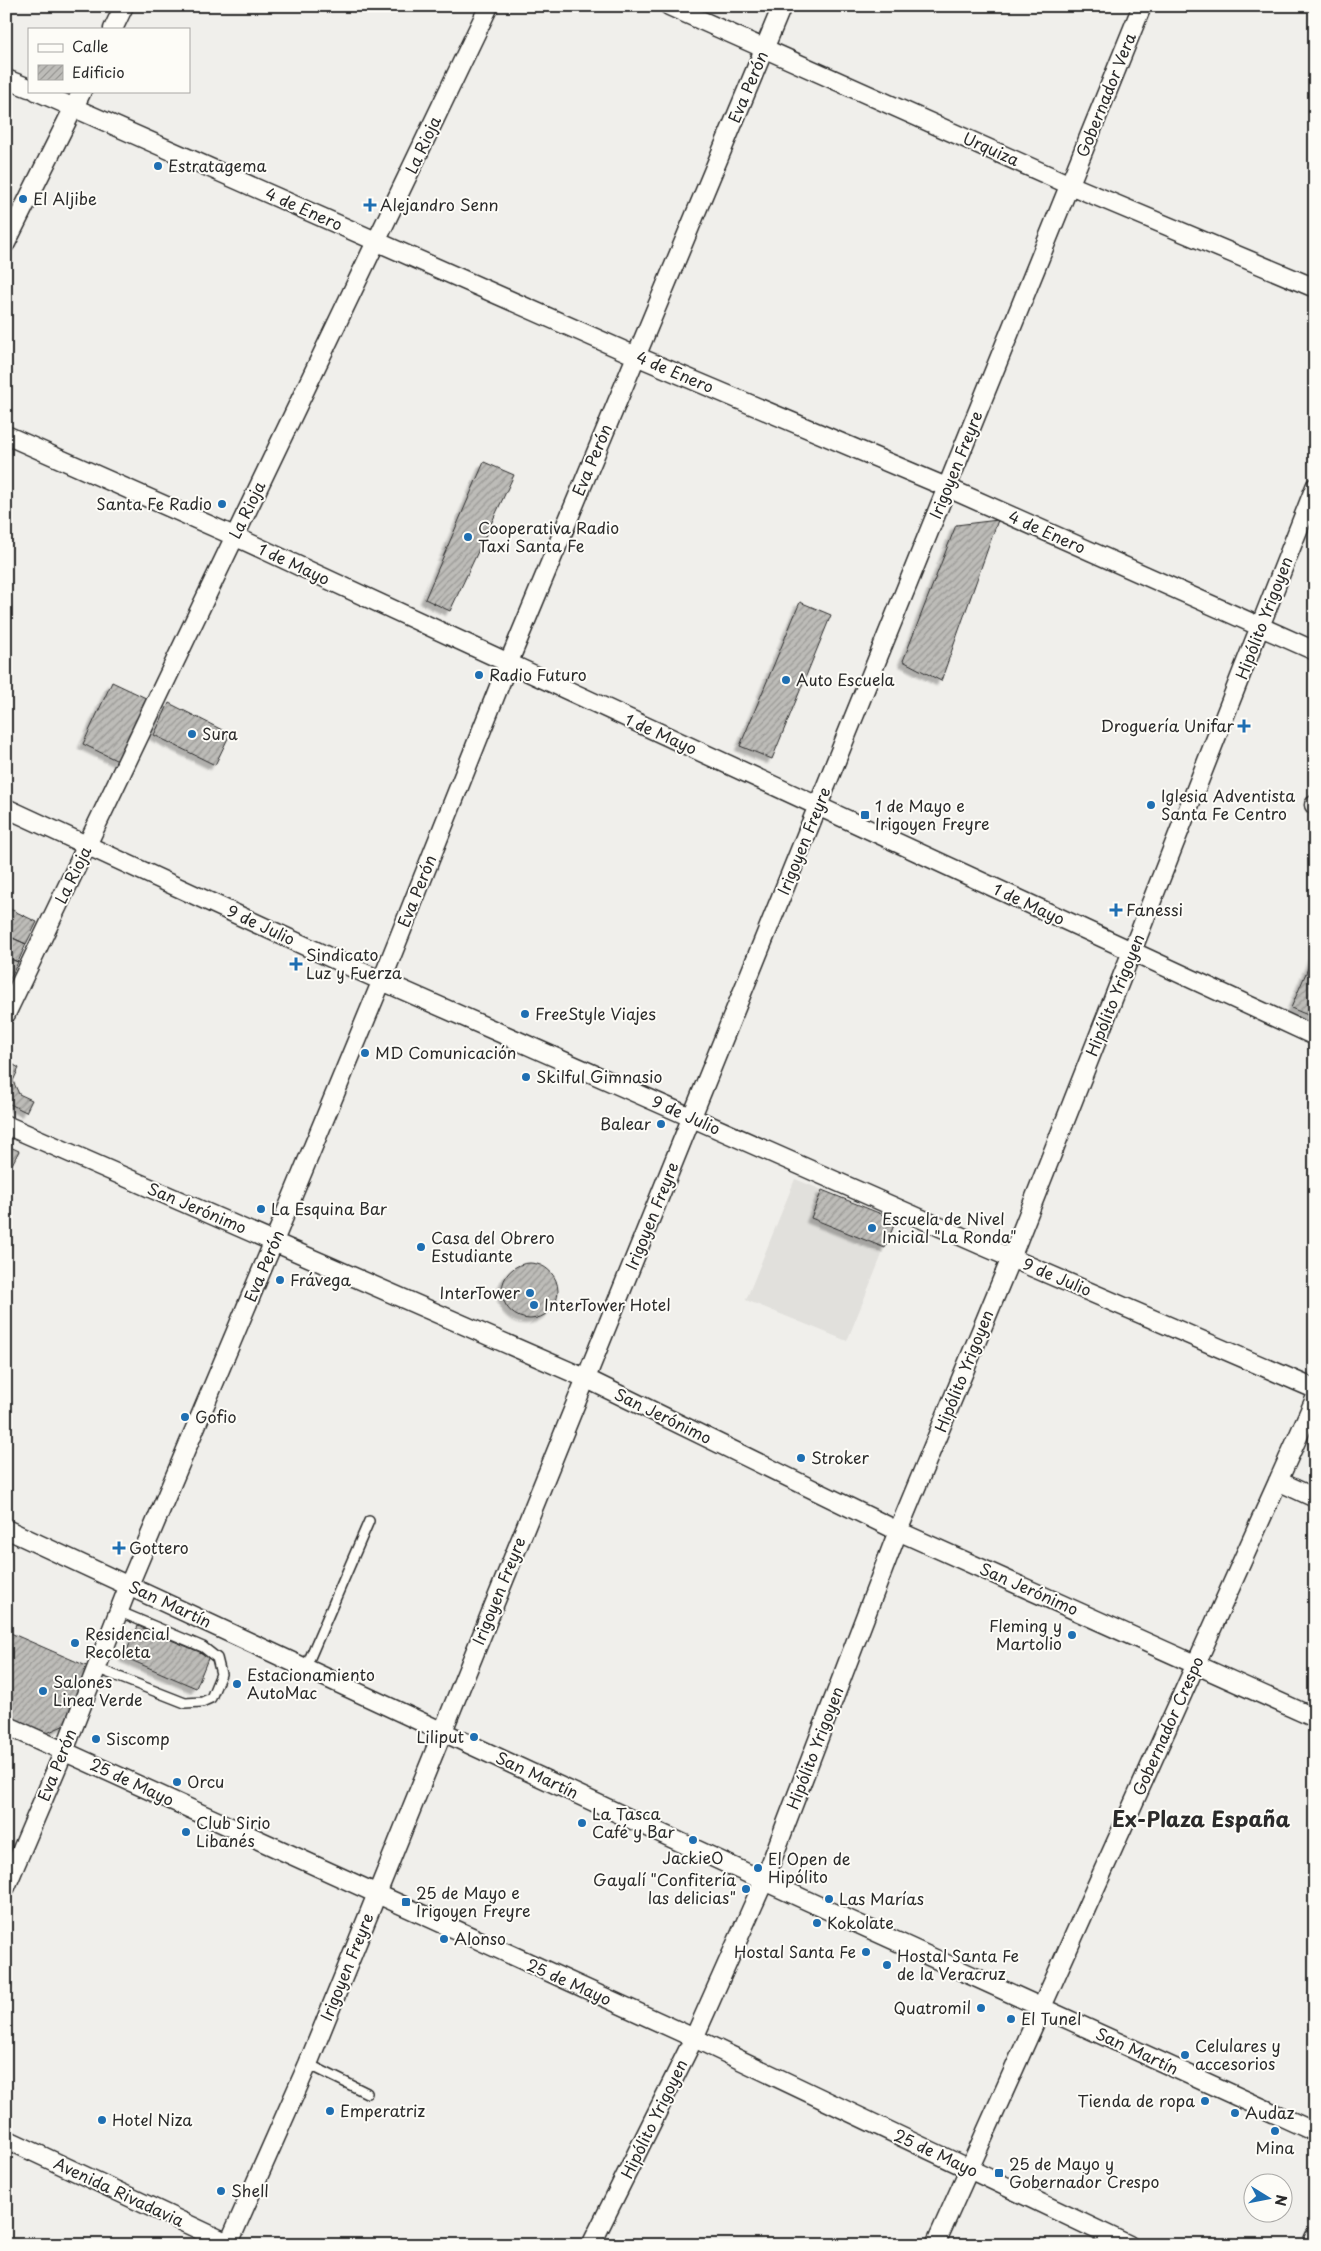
<svg xmlns="http://www.w3.org/2000/svg" width="1321" height="2251" viewBox="0 0 1321 2251" font-family="'Playpen Sans',sans-serif">
<defs>
<pattern id="building-hatch" width="6" height="6" patternUnits="userSpaceOnUse" patternTransform="scale(1.25)"><rect width="6" height="6" fill="#bdbcb8"/><path d="M-1 1l2-2M0 6l6-6M5 7l2-2" fill="none" stroke="#9a9996"/></pattern>
<filter id="shadow"><feDropShadow dx="-4.5" dy="4.5" stdDeviation="1" flood-color="#0004"/></filter>
</defs>
<rect width="100%" height="100%" fill="#f0efeb"/>
<filter id="ink" filterUnits="userSpaceOnUse"><feTurbulence type="fractalNoise" baseFrequency=".02" numOctaves="2"/><feDisplacementMap in="SourceGraphic" scale="10" xChannelSelector="R" yChannelSelector="G"/><feConvolveMatrix kernelMatrix="1 2 1 2 8 2 1 2 1" color-interpolation-filters="sRGB"/></filter>
<g filter="url(#ink)">
<path fill="#e1e0dc" d="M795,1179l101,41 -49,121 -101,-41z"/>
<path fill="url(#building-hatch)" stroke="#2b2b2b" filter="url(#shadow)" d="M484,462l30,13 -64,136 -25,-12z
M998,520l-57,161 -38,-20 53,-136z
M800,602l31,13 -59,144 -32,-13z
M112,682l36,17 -30,62 -35,-17z
M169,703l61,31 -15,31 -61,-30z
M10,909l27,13 -11,22 -20,-9v-18z
M6,935l20,9 -8,18 -12,-5z
M1315,952v66l-24,-10z
M6,957l12,5 -10,21 -2,-1z
M9,1062l10,6 -6,13 6,13 13,6 -6,12 -20,-10v-34z
M6,1145l13,6 -13,25z
M822,1190l74,30 -11,28 -74,-30z
M502 1291a28 28 0 1 1 56 0a28 28 0 1 1-56 0Z
M138,1626l71,30 -13,32 -72,-31z
M6,1631l85,37 -24,56 -20,9 -41,-18z"/>
<g fill="none" stroke-linecap="round" stroke-linejoin="round">
<g stroke="#2b2b2b" stroke-width="12">
<path id="lane" d="M306,1667l63,-146
M96,1668l89,35 17,-1 9,-4 10,-24 -4,-16 -14,-11 -85,-36
M308,2064l59,29"/>
</g>
<g stroke="#2b2b2b" stroke-width="21">
<path id="street" d="M669,6l401,179 245,103
M113,29l11,-23
M6,79l23,9
M36,91l600,265 310,131 369,164
M6,243l76,-152
M6,435l228,101 1081,500
M1314,805h1
M6,808l349,161 628,277 332,143
M6,1014l483,-1008
M6,1125l579,253 313,153 417,187
M1278,1481l37,17
M6,1529l758,352 551,251
M6,1725l688,313 435,207
M6,1887l58,-136 65,-166 145,-344 108,-261 126,-316 274,-658
M6,2139l226,106
M228,2245l80,-181 834,-2058
M591,2245l103,-207 70,-157 134,-350 113,-273 304,-771
M935,2245l380,-846
M1311,2245l4,-9"/>
</g>
<use href="#lane" stroke="#fdfcf7" stroke-width="9"/>
<use href="#street" stroke="#fdfcf7" stroke-width="18"/>
</g>
</g>
<g fill="#1f6fb2" stroke="#fdfcf7" stroke-width="2">
<circle cx="158" cy="166" r="5"/>
<circle cx="23" cy="199" r="5"/>
<path d="M367.5 197.5h5v5h5v5h-5v5h-5v-5h-5v-5h5z"/>
<circle cx="222" cy="504" r="5"/>
<circle cx="468" cy="537" r="5"/>
<circle cx="479" cy="675" r="5"/>
<circle cx="786" cy="680" r="5"/>
<path d="M1241.5 718.5h5v5h5v5h-5v5h-5v-5h-5v-5h5z"/>
<circle cx="192" cy="734" r="5"/>
<circle cx="1151" cy="805" r="5"/>
<rect x="860" y="810" width="10" height="10" rx="2.5"/>
<path d="M1113.5 902.5h5v5h5v5h-5v5h-5v-5h-5v-5h5z"/>
<path d="M293.5 956.5h5v5h5v5h-5v5h-5v-5h-5v-5h5z"/>
<circle cx="525" cy="1014" r="5"/>
<circle cx="365" cy="1053" r="5"/>
<circle cx="526" cy="1077" r="5"/>
<circle cx="661" cy="1124" r="5"/>
<circle cx="261" cy="1209" r="5"/>
<circle cx="872" cy="1228" r="5"/>
<circle cx="421" cy="1247" r="5"/>
<circle cx="280" cy="1280" r="5"/>
<circle cx="530" cy="1293" r="5"/>
<circle cx="534" cy="1305" r="5"/>
<circle cx="185" cy="1417" r="5"/>
<circle cx="801" cy="1458" r="5"/>
<path d="M116.5 1540.5h5v5h5v5h-5v5h-5v-5h-5v-5h5z"/>
<circle cx="1072" cy="1635" r="5"/>
<circle cx="75" cy="1643" r="5"/>
<circle cx="237" cy="1684" r="5"/>
<circle cx="43" cy="1691" r="5"/>
<circle cx="474" cy="1737" r="5"/>
<circle cx="96" cy="1739" r="5"/>
<circle cx="177" cy="1782" r="5"/>
<circle cx="582" cy="1823" r="5"/>
<circle cx="186" cy="1832" r="5"/>
<circle cx="693" cy="1840" r="5"/>
<circle cx="758" cy="1868" r="5"/>
<circle cx="746" cy="1889" r="5"/>
<circle cx="829" cy="1899" r="5"/>
<rect x="401" y="1897" width="10" height="10" rx="2.5"/>
<circle cx="817" cy="1923" r="5"/>
<circle cx="444" cy="1939" r="5"/>
<circle cx="866" cy="1952" r="5"/>
<circle cx="887" cy="1965" r="5"/>
<circle cx="981" cy="2008" r="5"/>
<circle cx="1011" cy="2019" r="5"/>
<circle cx="1185" cy="2055" r="5"/>
<circle cx="1205" cy="2101" r="5"/>
<circle cx="330" cy="2111" r="5"/>
<circle cx="1235" cy="2113" r="5"/>
<circle cx="102" cy="2120" r="5"/>
<circle cx="1275" cy="2131" r="5"/>
<rect x="994" y="2168" width="10" height="10" rx="2.5"/>
<circle cx="221" cy="2191" r="5"/>
</g>
<g text-anchor="middle" stroke-width="4" stroke-linejoin="round" paint-order="stroke">
<g font-size="16" fill="#2b2b2b" stroke="#fdfcf7">
<text transform="translate(748 87) rotate(-67)" y="6">Eva Perón</text>
<text transform="translate(1106 95) rotate(-68)" y="6">Gobernador Vera</text>
<text transform="translate(423 145) rotate(-65)" y="6">La Rioja</text>
<text transform="translate(991 149) rotate(24)" y="6">Urquiza</text>
<text transform="translate(304 209) rotate(24)" y="6">4 de Enero</text>
<text transform="translate(675 372) rotate(23)" y="6">4 de Enero</text>
<text transform="translate(592 460) rotate(-67)" y="6">Eva Perón</text>
<text transform="translate(956 465) rotate(-68)" y="6">Irigoyen Freyre</text>
<text transform="translate(247 510) rotate(-64)" y="6">La Rioja</text>
<text transform="translate(1047 532) rotate(24)" y="6">4 de Enero</text>
<text transform="translate(294 564) rotate(25)" y="6">1 de Mayo</text>
<text transform="translate(1264 618) rotate(-69)" y="6">Hipólito Yrigoyen</text>
<text transform="translate(661 734) rotate(24)" y="6">1 de Mayo</text>
<text transform="translate(804 841) rotate(-68)" y="6">Irigoyen Freyre</text>
<text transform="translate(73 875) rotate(-64)" y="6">La Rioja</text>
<text transform="translate(417 891) rotate(-68)" y="6">Eva Perón</text>
<text transform="translate(1029 904) rotate(25)" y="6">1 de Mayo</text>
<text transform="translate(261 925) rotate(25)" y="6">9 de Julio</text>
<text transform="translate(1115 995) rotate(-68)" y="6">Hipólito Yrigoyen</text>
<text transform="translate(686 1115) rotate(24)" y="6">9 de Julio</text>
<text transform="translate(197 1208) rotate(23)" y="6">San Jerónimo</text>
<text transform="translate(652 1216) rotate(-68)" y="6">Irigoyen Freyre</text>
<text transform="translate(264 1266) rotate(-67)" y="6">Eva Perón</text>
<text transform="translate(1057 1277) rotate(23)" y="6">9 de Julio</text>
<text transform="translate(964 1371) rotate(-68)" y="6">Hipólito Yrigoyen</text>
<text transform="translate(663 1416) rotate(26)" y="6">San Jerónimo</text>
<text transform="translate(1029 1589) rotate(24)" y="6">San Jerónimo</text>
<text transform="translate(499 1591) rotate(-68)" y="6">Irigoyen Freyre</text>
<text transform="translate(170 1604) rotate(25)" y="6">San Martín</text>
<text transform="translate(1168 1726) rotate(-66)" y="6">Gobernador Crespo</text>
<text transform="translate(815 1748) rotate(-69)" y="6">Hipólito Yrigoyen</text>
<text transform="translate(57 1765) rotate(-68)" y="6">Eva Perón</text>
<text transform="translate(537 1775) rotate(25)" y="6">San Martín</text>
<text transform="translate(132 1782) rotate(25)" y="6">25 de Mayo</text>
<text transform="translate(347 1967) rotate(-68)" y="6">Irigoyen Freyre</text>
<text transform="translate(569 1982) rotate(24)" y="6">25 de Mayo</text>
<text transform="translate(1137 2051) rotate(25)" y="6">San Martín</text>
<text transform="translate(654 2119) rotate(-64)" y="6">Hipólito Yrigoyen</text>
<text transform="translate(936 2153) rotate(25)" y="6">25 de Mayo</text>
<text transform="translate(119 2192) rotate(25)" y="6">Avenida Rivadavia</text>
</g>
<g font-size="16" fill="#2b2b2b" stroke="#fdfcf7" text-anchor="start">
<text x="168" y="172">Estratagema</text>
<text x="33" y="205">El Aljibe</text>
<text x="380" y="211">Alejandro Senn</text>
<text x="212" y="510" text-anchor="end">Santa Fe Radio</text>
<text x="478" y="534">Cooperativa Radio<tspan x="478" dy="18">Taxi Santa Fe</tspan></text>
<text x="489" y="681">Radio Futuro</text>
<text x="796" y="686">Auto Escuela</text>
<text x="1234" y="732" text-anchor="end">Droguería Unifar</text>
<text x="202" y="740">Sura</text>
<text x="1161" y="802">Iglesia Adventista<tspan x="1161" dy="18">Santa Fe Centro</tspan></text>
<text x="875" y="812">1 de Mayo e<tspan x="875" dy="18">Irigoyen Freyre</tspan></text>
<text x="1126" y="916">Fanessi</text>
<text x="306" y="961">Sindicato<tspan x="306" dy="18">Luz y Fuerza</tspan></text>
<text x="535" y="1020">FreeStyle Viajes</text>
<text x="375" y="1059">MD Comunicación</text>
<text x="536" y="1083">Skilful Gimnasio</text>
<text x="651" y="1130" text-anchor="end">Balear</text>
<text x="271" y="1215">La Esquina Bar</text>
<text x="882" y="1225">Escuela de Nivel<tspan x="882" dy="18">Inicial "La Ronda"</tspan></text>
<text x="431" y="1244">Casa del Obrero<tspan x="431" dy="18">Estudiante</tspan></text>
<text x="290" y="1286">Frávega</text>
<text x="520" y="1299" text-anchor="end">InterTower</text>
<text x="544" y="1311">InterTower Hotel</text>
<text x="195" y="1423">Gofio</text>
<text x="811" y="1464">Stroker</text>
<text x="129" y="1554">Gottero</text>
<text x="1062" y="1632" text-anchor="end">Fleming y<tspan x="1062" dy="18">Martolio</tspan></text>
<text x="85" y="1640">Residencial<tspan x="85" dy="18">Recoleta</tspan></text>
<text x="247" y="1681">Estacionamiento<tspan x="247" dy="18">AutoMac</tspan></text>
<text x="53" y="1688">Salones<tspan x="53" dy="18">Linea Verde</tspan></text>
<text x="464" y="1743" text-anchor="end">Liliput</text>
<text x="106" y="1745">Siscomp</text>
<text x="187" y="1788">Orcu</text>
<text x="592" y="1820">La Tasca<tspan x="592" dy="18">Café y Bar</tspan></text>
<text x="196" y="1829">Club Sirio<tspan x="196" dy="18">Libanés</tspan></text>
<text x="693" y="1864" text-anchor="middle">JackieO</text>
<text x="768" y="1865">El Open de<tspan x="768" dy="18">Hipólito</tspan></text>
<text x="736" y="1886" text-anchor="end">Gayalí "Confitería<tspan x="736" dy="18">las delicias"</tspan></text>
<text x="416" y="1899">25 de Mayo e<tspan x="416" dy="18">Irigoyen Freyre</tspan></text>
<text x="839" y="1905">Las Marías</text>
<text x="827" y="1929">Kokolate</text>
<text x="454" y="1945">Alonso</text>
<text x="856" y="1958" text-anchor="end">Hostal Santa Fe</text>
<text x="897" y="1962">Hostal Santa Fe<tspan x="897" dy="18">de la Veracruz</tspan></text>
<text x="971" y="2014" text-anchor="end">Quatromil</text>
<text x="1021" y="2025">El Tunel</text>
<text x="1195" y="2052">Celulares y<tspan x="1195" dy="18">accesorios</tspan></text>
<text x="1195" y="2107" text-anchor="end">Tienda de ropa</text>
<text x="340" y="2117">Emperatriz</text>
<text x="1245" y="2119">Audaz</text>
<text x="112" y="2126">Hotel Niza</text>
<text x="1275" y="2154" text-anchor="middle">Mina</text>
<text x="1009" y="2170">25 de Mayo y<tspan x="1009" dy="18">Gobernador Crespo</tspan></text>
<text x="231" y="2197">Shell</text>
</g>
<g font-size="21" font-weight="bold" fill="#2b2b2b" stroke="#fdfcf7">
<text x="1201" y="1827">Ex-Plaza España</text>
</g>
</g>
<rect width="1321" height="2251" fill="none" stroke="#fdfcf7" stroke-width="25"/>
<rect x="12" y="12" width="1296" height="2226" fill="none" stroke="#2b2b2b" stroke-width="2" filter="url(#ink)"/>
<rect x="28" y="28" width="162" height="65" fill="#fdfcf7" stroke="#a9a8a5"/>
<rect x="38" y="44" width="25" height="8" fill="#fdfcf7" stroke="#a9a8a5"/>
<text x="72" y="52" font-size="15" fill="#2b2b2b">Calle</text>
<rect x="38" y="65" width="25" height="15" fill="url(#building-hatch)" stroke="#a9a8a5"/>
<text x="72" y="78" font-size="15" fill="#2b2b2b">Edificio</text>
<g transform="translate(1268 2198) rotate(100)"><circle r="24" fill="#fdfcf7" stroke="#a9a8a5"/>
<path d="M0-4L9 19L0 12L-9 19Z" fill="#1f6fb2"/>
<text y="-8" font-size="14" font-weight="bold" text-anchor="middle" fill="#2b2b2b">N</text>
</g>
</svg>
